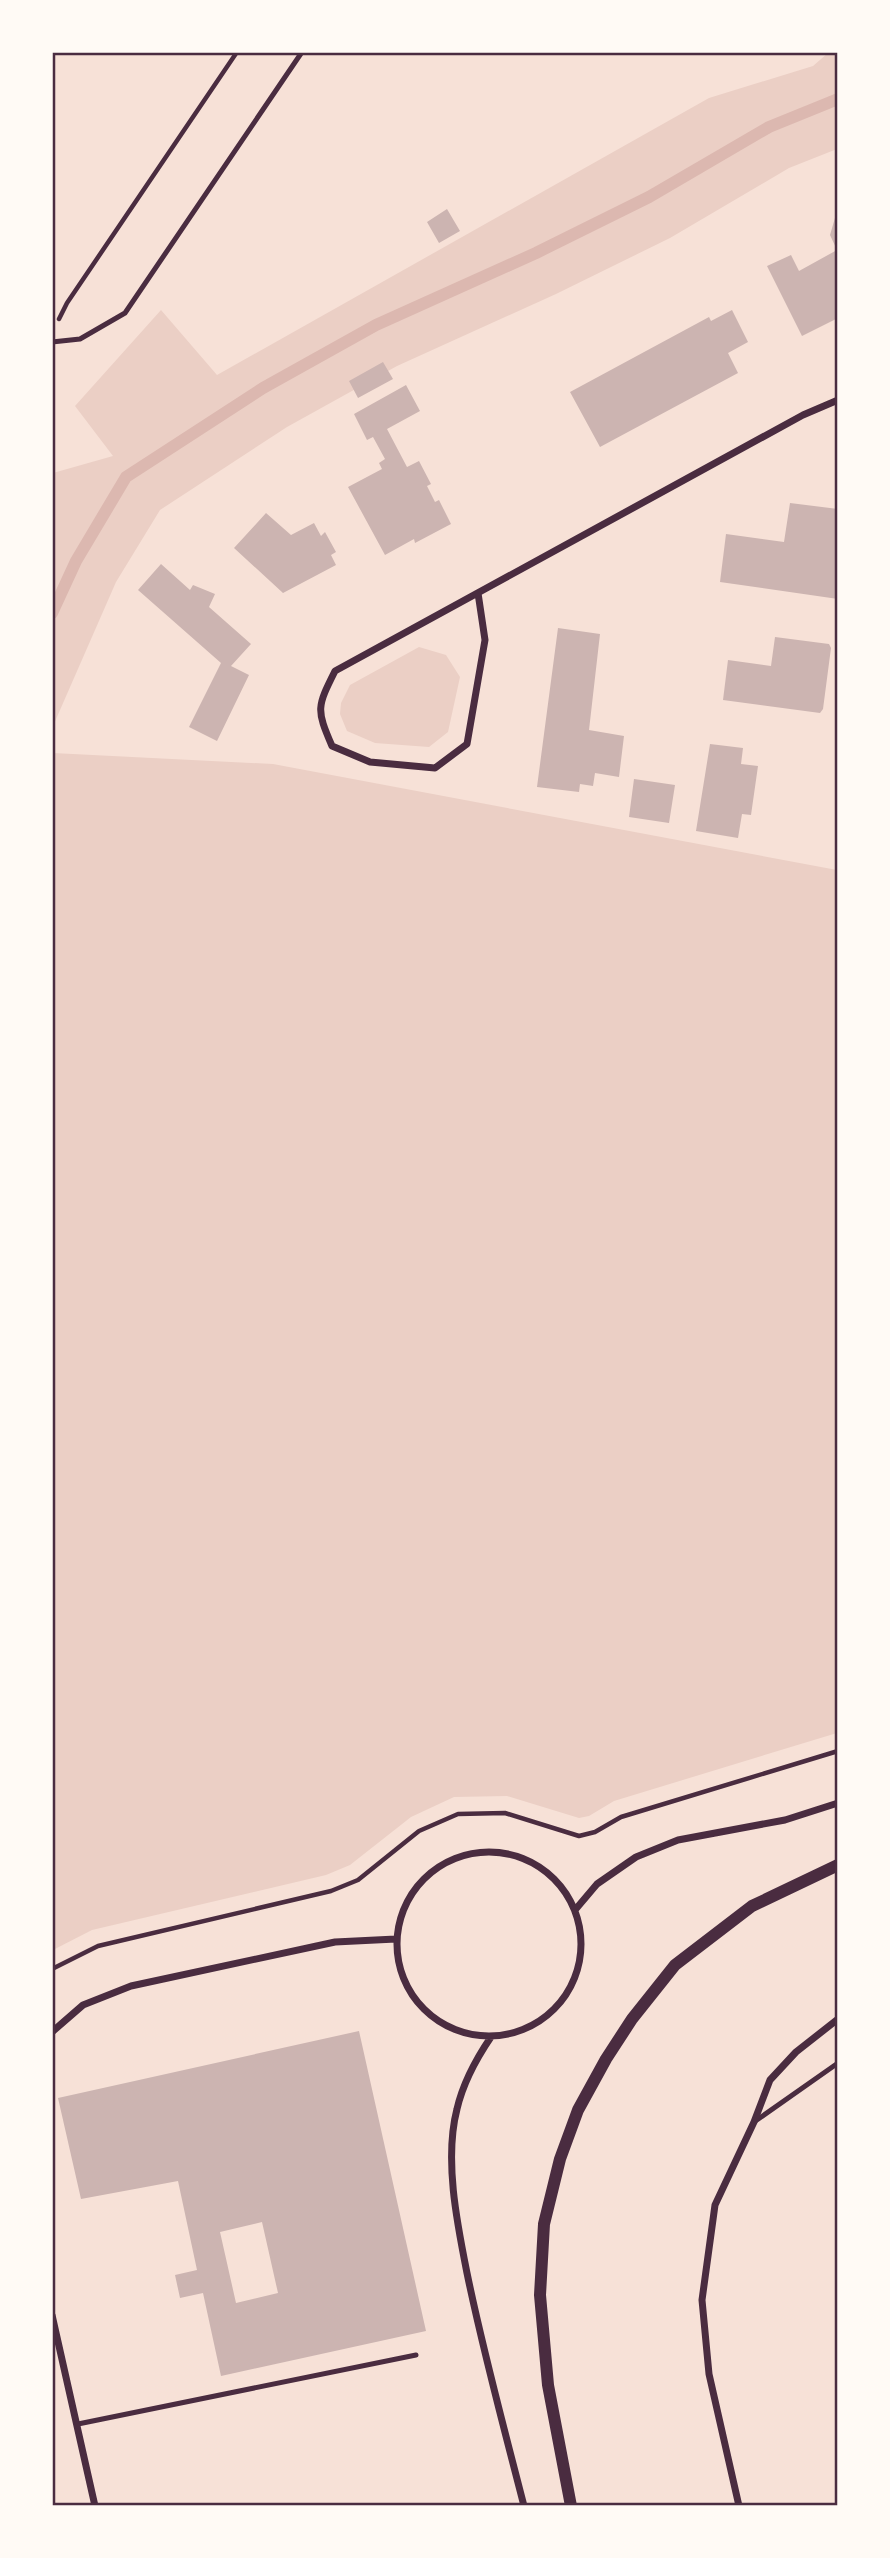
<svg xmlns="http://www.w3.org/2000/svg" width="890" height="2558" viewBox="0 0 890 2558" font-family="Cabin,sans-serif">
<rect width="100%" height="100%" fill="#f7e1d7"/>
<path fill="#ebcfc5" d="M828,53h9v96l-48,19 -119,70 -114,56 -159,72 -110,61 -127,83 -44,72 -63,144v-253l60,-17 -38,-50 86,-96 56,65 492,-277 104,-32z
M419,647l27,8 14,22 -12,55 -19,15 -54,-4 -28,-12 -7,-17 1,-11 9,-18z
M53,753l220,11 564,106v863l-223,68 -25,15 -10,2 -72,-22 -53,1 -43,20 -61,48 -24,10 -234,55 -39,20z"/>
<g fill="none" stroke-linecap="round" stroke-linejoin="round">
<path stroke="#dcb8b0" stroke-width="12" d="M52,613l24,-52 50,-84 137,-89 113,-63 160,-72 113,-56 120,-70 69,-28"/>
</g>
<path fill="#ccb4b1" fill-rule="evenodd" d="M447,209l13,22 -21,12 -12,-21z
M837,211l1,107 -36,18 -35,-70 24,-11 8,16 38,-21 -7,-15z
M732,310l16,32 -20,11 10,20 -138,74 -30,-55 139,-75 2,4z
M383,362l10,17 -35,19 -9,-17z
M406,385l14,26 -33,18 20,38 12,-6 12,23 -4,2 8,16 4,-2 12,24 -36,19 -1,-4 -29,16 -37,-68 34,-18 -3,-6 6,-4 -12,-22 -6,3 -13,-26z
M790,503l48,6v90l-118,-17 6,-48 58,8z
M266,513l25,22 23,-12 7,13 4,-4 11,20 -5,3 5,10 -53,28 -49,-45z
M161,564l29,26 3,-5 22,9 -6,13 42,37 -20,22 18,9 -32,66 -28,-14 32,-64 -83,-73z
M558,628l42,6 -11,96 35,6 -5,41 -24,-4 -2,13 -13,-2 -1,8 -42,-5z
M775,637l54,7 2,4 -8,61 -3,4 -97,-13 5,-40 43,6z
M710,744l33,4 -2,16 17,2 -7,49 -9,-1 -4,24 -42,-7z
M634,779l41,6 -6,38 -40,-6z
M359,2031l67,300 -205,45 -18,-83 -23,5 -5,-23 22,-5 -19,-89 -97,18 -23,-101zM262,2222l16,71 -42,10 -16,-71z"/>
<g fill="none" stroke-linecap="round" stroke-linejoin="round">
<path stroke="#4a2c40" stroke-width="4.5" d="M59,319l8,-16 170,-251
M52,1969l46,-23 233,-55 27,-11 61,-49 39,-17 47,-1 74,23 16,-4 26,-15 217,-66"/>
<path stroke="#4a2c40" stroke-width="5" d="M52,342l28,-3 45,-26 177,-261
M754,2122l84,-59
M78,2424l338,-69"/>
<path stroke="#4a2c40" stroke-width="7" d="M478,593l7,47 -18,104 -32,24 -65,-6 -38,-16c-16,-37 -15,-39 3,-75l468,-256 35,-15
M397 1944a92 92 0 1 1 184 0a92 92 0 1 1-184 0Z
M575,1910l22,-26 39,-27 42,-17 107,-20 53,-17
M52,2032l31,-27 48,-19 204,-44 61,-3
M491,2037c-15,22 -28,46 -34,72 -13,50 0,114 10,164 16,78 37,155 57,233
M52,2315l43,191
M739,2506l-30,-132 -7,-74 13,-95 39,-83 16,-42 26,-28 42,-33"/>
<path stroke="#4a2c40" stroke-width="12" d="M571,2506l-23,-121 -8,-90 4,-71 16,-65 18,-49 28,-51 26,-40 43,-54 77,-59 86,-41"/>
</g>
<rect width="890" height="2558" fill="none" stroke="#fffaf5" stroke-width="108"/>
<rect x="54" y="54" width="782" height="2450" fill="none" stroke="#4a2c40" stroke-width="2.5"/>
</svg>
